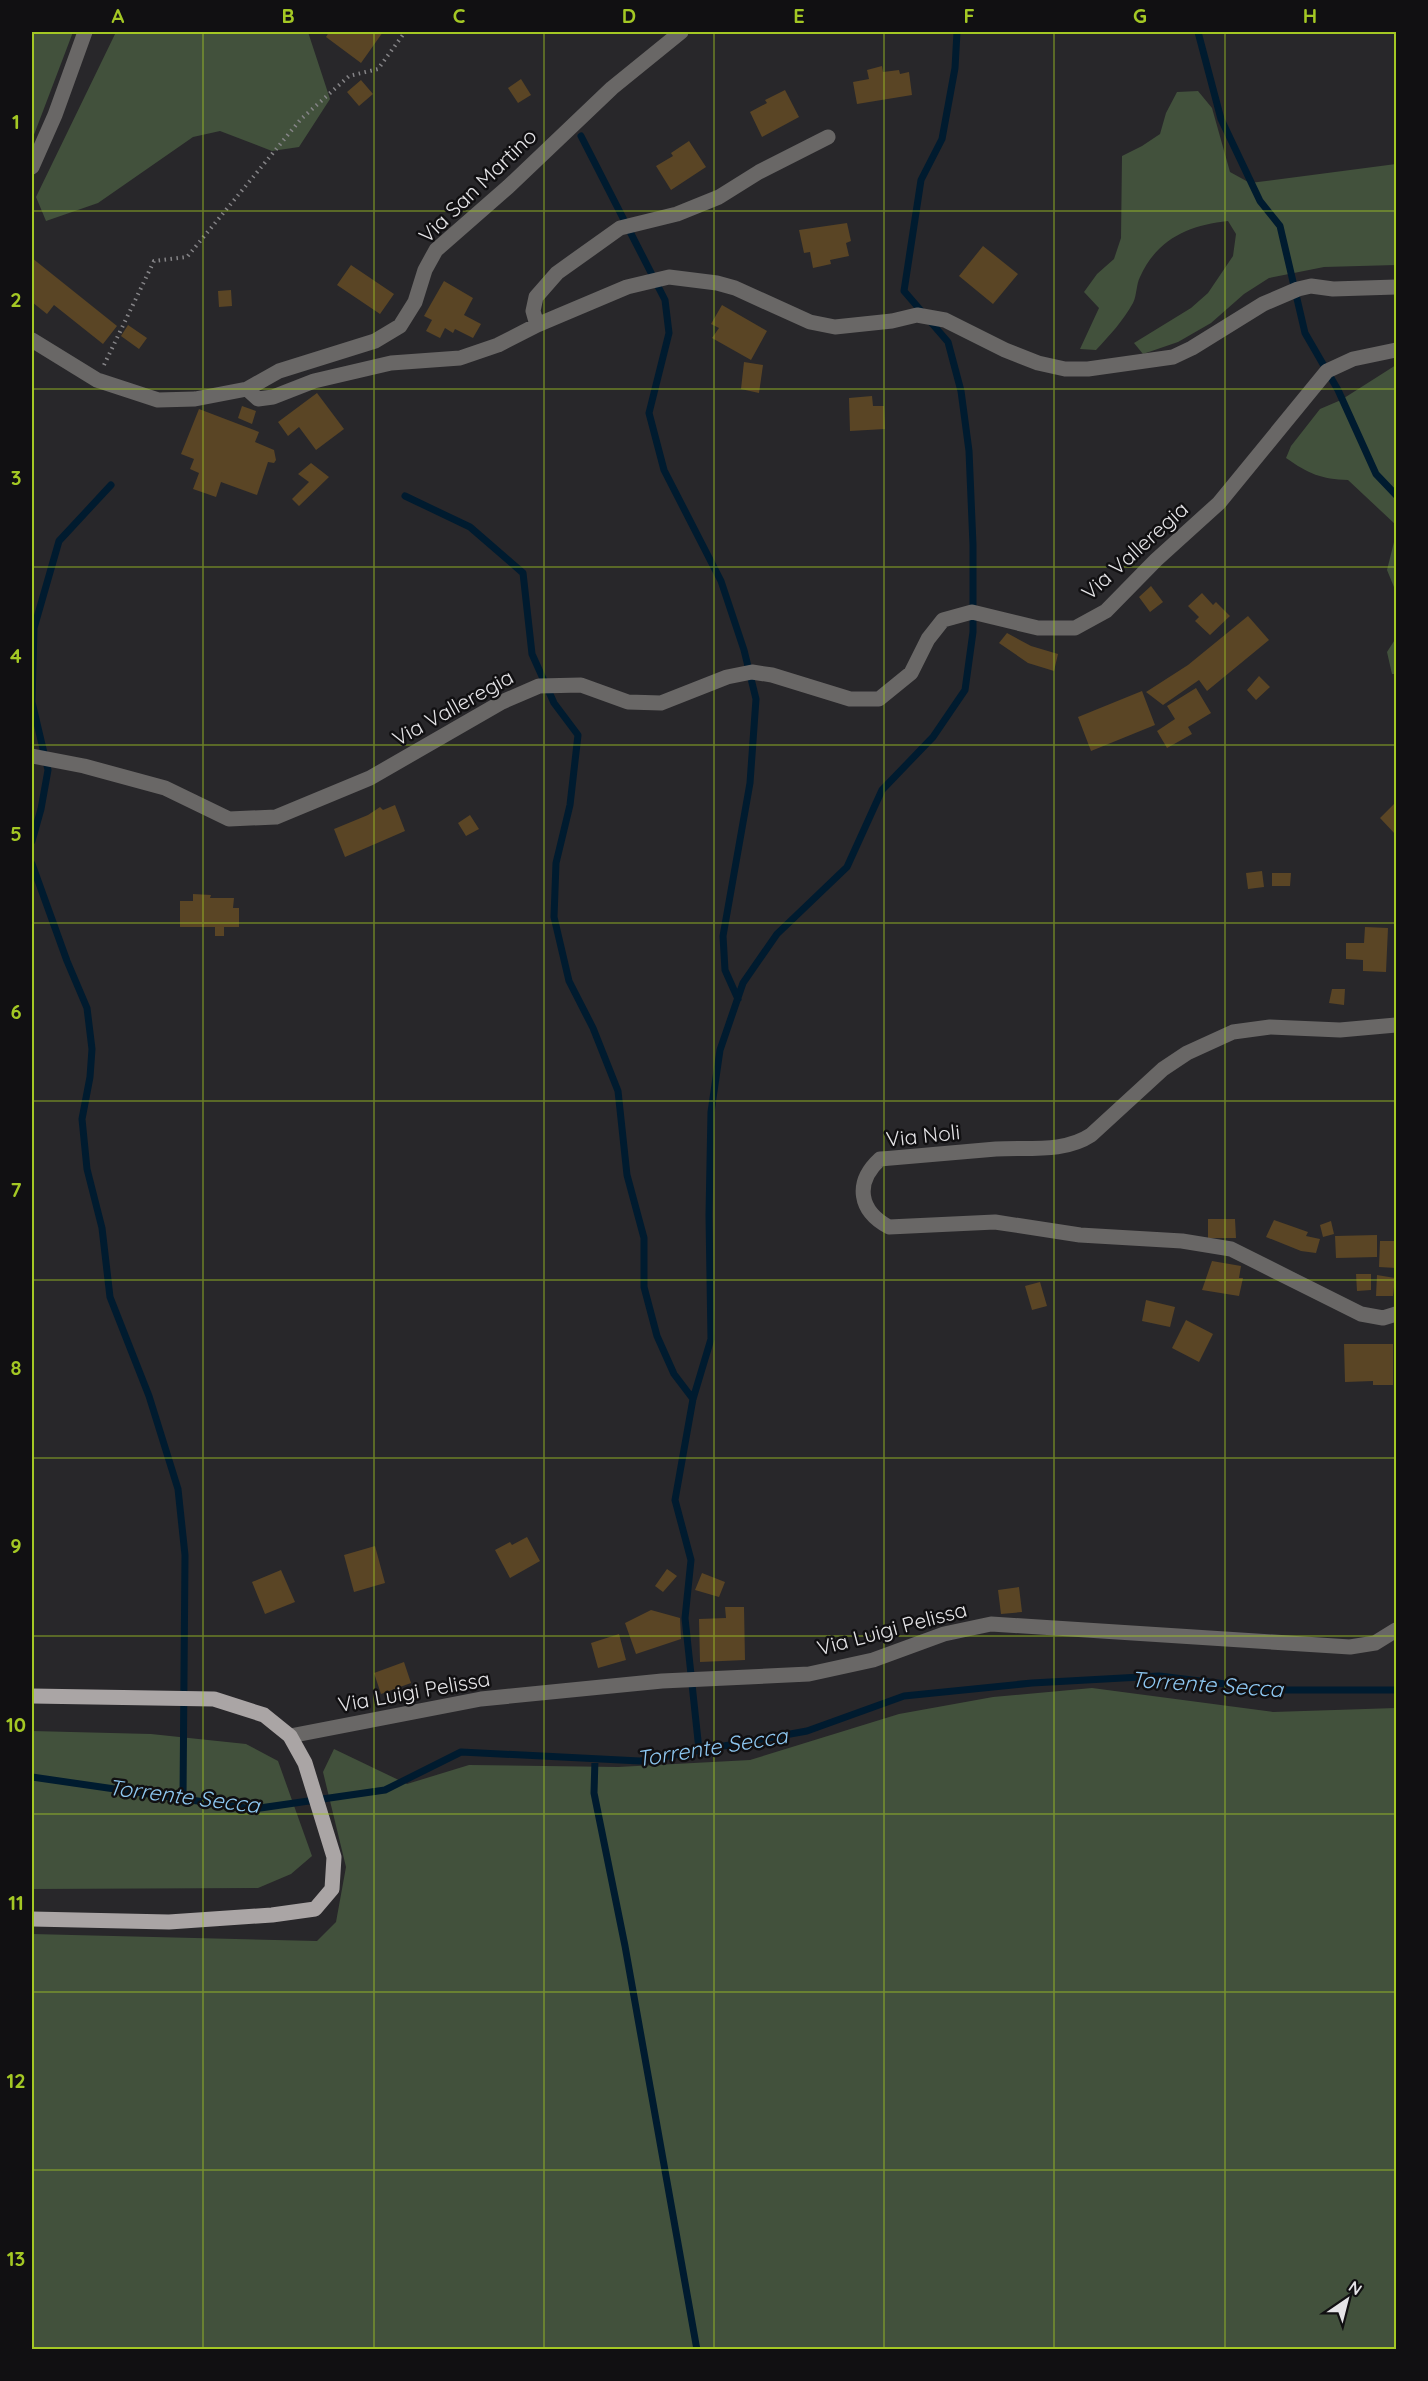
<svg xmlns="http://www.w3.org/2000/svg" width="1428" height="2381" viewBox="0 0 1428 2381" font-family="Quicksand,sans-serif">
<rect width="100%" height="100%" fill="#28272a"/>
<path fill="#42513c" d="M32,32h41l-41,108z
M116,32h192l22,67 -31,48 -27,4 -52,-20 -27,6 -95,66 -52,18 -10,-24z
M1198,91l14,17 18,64 20,11 146,-19v101l-72,2 -55,11 -25,16 -33,29 -33,19 -35,12 -9,-11 57,-35 17,-15 25,-37 3,-22 -8,-13c-39,4 -71,18 -88,56 -4,8 -3,18 -7,26 -10,18 -23,32 -37,47l-16,-1 19,-41 -15,-16 13,-18 17,-15 7,-21 1,-82 20,-10 18,-12 6,-21 11,-21z
M1396,365v160l-48,-45c-27,-1 -39,-6 -62,-22l5,-12 29,-37 21,-9z
M1396,534v58l-9,-22z
M1396,638v36h-4l-5,-22z
M1092,1688l181,24 123,-4v641h-1364v-415l285,7 19,-19 10,-55 -23,-95 11,-23 73,35 62,-19 149,2 132,-7 149,-46 94,-17z
M32,1731l119,3 95,10 32,17 34,95 -21,18 -33,14 -226,1z"/>
<g fill="none" stroke-linecap="round" stroke-linejoin="round">
<path stroke="#001b2f" stroke-width="7" d="M1198,32l23,87 39,82 20,25 25,107 33,57 38,84 20,21
M581,136l84,164 4,33 -20,80 15,57 57,111 23,69 12,49 -6,84 -27,153 2,34 13,29
M405,496l65,31 53,46 9,81 22,49 24,32 -8,70 -14,58 -2,54 15,64 24,47 25,63 9,84 17,63v49l13,49 17,38 19,25
M32,841l9,-32 7,-39 -16,-68 2,-74 25,-87 52,-56
M32,864l35,97 20,47 5,41 -2,28 -8,42 5,50 15,59 8,69 39,99 29,93 7,66 -2,243
M699,1750l-14,-132 6,-58 -16,-60 18,-101 18,-60 -2,-124 2,-103 9,-62 23,-67 34,-49 70,-67 35,-77 51,-53 32,-47 8,-58v-87l-4,-94 -8,-60 -13,-49 -44,-51 17,-111 21,-41 13,-71 2,-36
M595,1759l-1,34 31,153 72,404
M32,1777l221,32 132,-19 76,-38 179,9 167,-30 97,-35 128,-13 127,-7 116,14h121"/>
</g>
<path fill="#5a4525" d="M329,32h54l-22,31 -35,-26z
M882,66l1,6 16,-2 1,4 9,-2 3,23 -55,9 -4,-22 16,-3 -2,-9z
M521,79l10,16 -13,8 -10,-15z
M361,80l12,14 -14,12 -12,-14z
M785,90l14,27 -37,20 -12,-25 17,-9 -2,-3z
M689,141l17,26 -35,23 -15,-24 17,-10 -2,-3z
M847,223l4,18 -5,2 3,13 -19,4 1,4 -18,4 -3,-16 -6,1 -5,-23z
M983,246l35,28 -25,30 -34,-28z
M32,258l85,68 -14,18 -49,-39 -7,9 -15,-12z
M351,265l43,29 -14,20 -43,-29z
M444,281l29,17 -9,17 17,9 -8,14 -18,-9 -2,4 -8,-5 -5,10 -14,-7 6,-11 -8,-4z
M231,290l1,16 -13,1 -1,-16z
M722,305l45,26 -16,29 -39,-22 7,-10 -8,-4z
M128,325l19,13 -8,11 -18,-13z
M744,362l19,3 -4,28 -18,-4z
M317,393l27,36 -28,21 -17,-23 -11,9 -10,-14z
M872,396l1,10h11l1,23 -35,2 -1,-33z
M242,406l14,5 -4,13 -14,-6z
M199,409l60,23 -4,10 19,8 2,10 -2,3 -6,-1 -11,33 -36,-13 -5,15 -23,-8 6,-16 -9,-4 4,-10 -13,-5z
M311,463l18,14 -30,29 -7,-7 17,-17 -11,-8z
M1151,586l12,16 -13,10 -11,-15z
M1202,593l11,12 3,-3 14,14 -20,19 -15,-14 4,-4 -11,-11z
M1248,616l21,24 -62,51 -8,-11 -36,25 -17,-13 42,-27z
M1007,633l24,13 27,8 -4,17 -26,-8 -29,-20z
M1259,676l11,11 -14,13 -9,-10z
M1196,688l15,25 -23,14 4,7 -25,14 -10,-17 18,-12 -8,-13z
M1142,691l13,34 -64,26 -13,-34z
M1394,804l2,3v28l-16,-17z
M395,805l10,26 -60,26 -11,-28 34,-14 12,-8 3,3z
M470,815l9,14 -13,7 -8,-13z
M1262,871l2,16 -16,2 -2,-16z
M1272,873h19l-1,13h-18z
M193,894l18,1 -1,3h24l-1,10h6v19h-15v9h-9v-9h-35v-26h13z
M1365,927l23,1 -2,44 -23,-1v-11l-17,-1v-16h18z
M1332,989h13l-1,16 -15,-2z
M1208,1219h27l1,19h-28z
M1274,1220l34,12 -2,4 14,3 -4,14 -15,-2 -35,-14z
M1331,1221l3,13 -11,3 -3,-12z
M1377,1235v22l-41,1 -1,-22z
M1380,1241h16v27l-17,-1z
M1212,1261l29,5 -2,12h4l-4,18 -37,-6z
M1356,1274h15v16l-14,1z
M1377,1275l18,3 -2,18h-17z
M1040,1282l7,24 -15,4 -7,-24z
M1146,1300l29,7 -5,20 -28,-6z
M1186,1320l27,14 -14,28 -27,-14z
M1344,1344h49v41h-20v-4l-28,1z
M527,1537l13,24 -30,17 -15,-28 15,-8 2,3z
M375,1546l10,37 -31,9 -10,-37z
M667,1569l10,7 -14,16 -8,-6z
M281,1570l14,32 -30,12 -13,-32z
M702,1573l23,9 -6,15 -24,-7z
M1019,1587l3,25 -21,2 -3,-24z
M725,1607h19l1,53 -45,2 -1,-43 27,-1z
M651,1610l29,8 1,21 -45,15 -11,-31z
M619,1634l7,26 -28,8 -7,-25z
M404,1662l7,21 -30,11 -7,-21z"/>
<g fill="none" stroke-linecap="round" stroke-linejoin="round">
<path stroke="#858487" stroke-width="4" stroke-dasharray="1.5 4.5" stroke-linecap="butt" d="M104,365l50,-104 33,-4 114,-138 48,-43 29,-7 27,-37"/>
<path stroke="#696766" stroke-width="15" d="M32,167l23,-52 30,-83
M537,325l-4,-14 3,-14 21,-24 63,-45 57,-14 42,-17 40,-25 69,-35
M32,340l65,40 61,20 37,-1 52,-10 32,-18 96,-30 25,-15 15,-24 10,-32 11,-20 72,-63 104,-99 69,-56
M247,389l11,10 15,-2 41,-16 77,-18 69,-5 38,-13 39,-20 90,-38 42,-10 48,6 18,5 75,34 25,5 57,-6 25,-6 28,5 60,30 33,13 27,6h23l85,-12 19,-9 71,-44 35,-15 13,-3 22,3 63,-2
M32,756l52,10 81,22 64,31 47,-2 94,-39 132,-76 37,-16 42,-1 47,17 33,1 66,-26 25,-5 20,3 78,24h29l32,-26 17,-34 15,-19 29,-8 66,16h37l31,-17 50,-51 63,-57 108,-132 26,-12 43,-9
M1396,1025l-56,5 -70,-3 -37,5 -46,21 -24,16 -72,66c-27,18 -63,12 -95,14 -38,3 -77,7 -116,10 -26,24 -21,52 9,68l106,-5 85,13 102,6 49,8 130,65 22,4 13,-4
M290,1736l191,-37 181,-18 147,-7 64,-14 71,-26 47,-10 359,23 25,-4 21,-13"/>
<path stroke="#aaa5a5" stroke-width="15" d="M32,1696l182,3 50,16 26,21 15,27 29,94 -2,32 -17,20 -43,6 -103,7 -137,-3"/>
</g>
<path fill="none" stroke="#a4c824" stroke-width="1.5" stroke-opacity="0.55" d="M203,32v2318M374,32v2318M544,32v2318M714,32v2318M884,32v2318M1054,32v2318M1225,32v2318M32,211h1364M32,389h1364M32,567h1364M32,745h1364M32,923h1364M32,1101h1364M32,1280h1364M32,1458h1364M32,1636h1364M32,1814h1364M32,1992h1364M32,2170h1364"/>
<g text-anchor="middle" stroke-width="5" stroke-linejoin="round" paint-order="stroke">
<g font-size="21" fill="#e5e4e7" stroke="#111012">
<text transform="translate(478 186) rotate(-44)" y="7">Via San Martino</text>
<text transform="translate(1135 551) rotate(-42)" y="7">Via Valleregia</text>
<text transform="translate(453 708) rotate(-29)" y="7">Via Valleregia</text>
<text transform="translate(923 1136) rotate(-6)" y="7">Via Noli</text>
<text transform="translate(892 1629) rotate(-15)" y="7">Via Luigi Pelissa</text>
<text transform="translate(414 1692) rotate(-10)" y="7">Via Luigi Pelissa</text>
</g>
<g font-size="22" font-style="italic" fill="#8ec8f2" stroke="#111012">
<text transform="translate(1207 1684) rotate(4)" y="8">Torrente Secca</text>
<text transform="translate(712 1747) rotate(-9)" y="8">Torrente Secca</text>
<text transform="translate(184 1796) rotate(7)" y="8">Torrente Secca</text>
</g>
</g>
<rect width="1428" height="2381" fill="none" stroke="#111012" stroke-width="66"/>
<g transform="translate(1347 2300) rotate(35)" stroke="#111012" stroke-width="4.5" paint-order="stroke">
<path d="M0-4.5L10 22L0 15L-10 22Z" fill="#e5e4e7"/>
<text y="-9" font-size="16" font-weight="bold" text-anchor="middle" fill="#e5e4e7">N</text>
</g>
<rect x="33" y="33" width="1362" height="2315" fill="none" stroke="#a4c824" stroke-width="2"/>
<g font-size="20" text-anchor="middle" font-weight="bold" fill="#a4c824">
<text x="118" y="23">A</text>
<text x="288" y="23">B</text>
<text x="459" y="23">C</text>
<text x="629" y="23">D</text>
<text x="799" y="23">E</text>
<text x="969" y="23">F</text>
<text x="1140" y="23">G</text>
<text x="1310" y="23">H</text>
<text x="16" y="129">1</text>
<text x="16" y="307">2</text>
<text x="16" y="485">3</text>
<text x="16" y="663">4</text>
<text x="16" y="841">5</text>
<text x="16" y="1019">6</text>
<text x="16" y="1197">7</text>
<text x="16" y="1375">8</text>
<text x="16" y="1553">9</text>
<text x="16" y="1732">10</text>
<text x="16" y="1910">11</text>
<text x="16" y="2088">12</text>
<text x="16" y="2266">13</text>
</g>
</svg>
